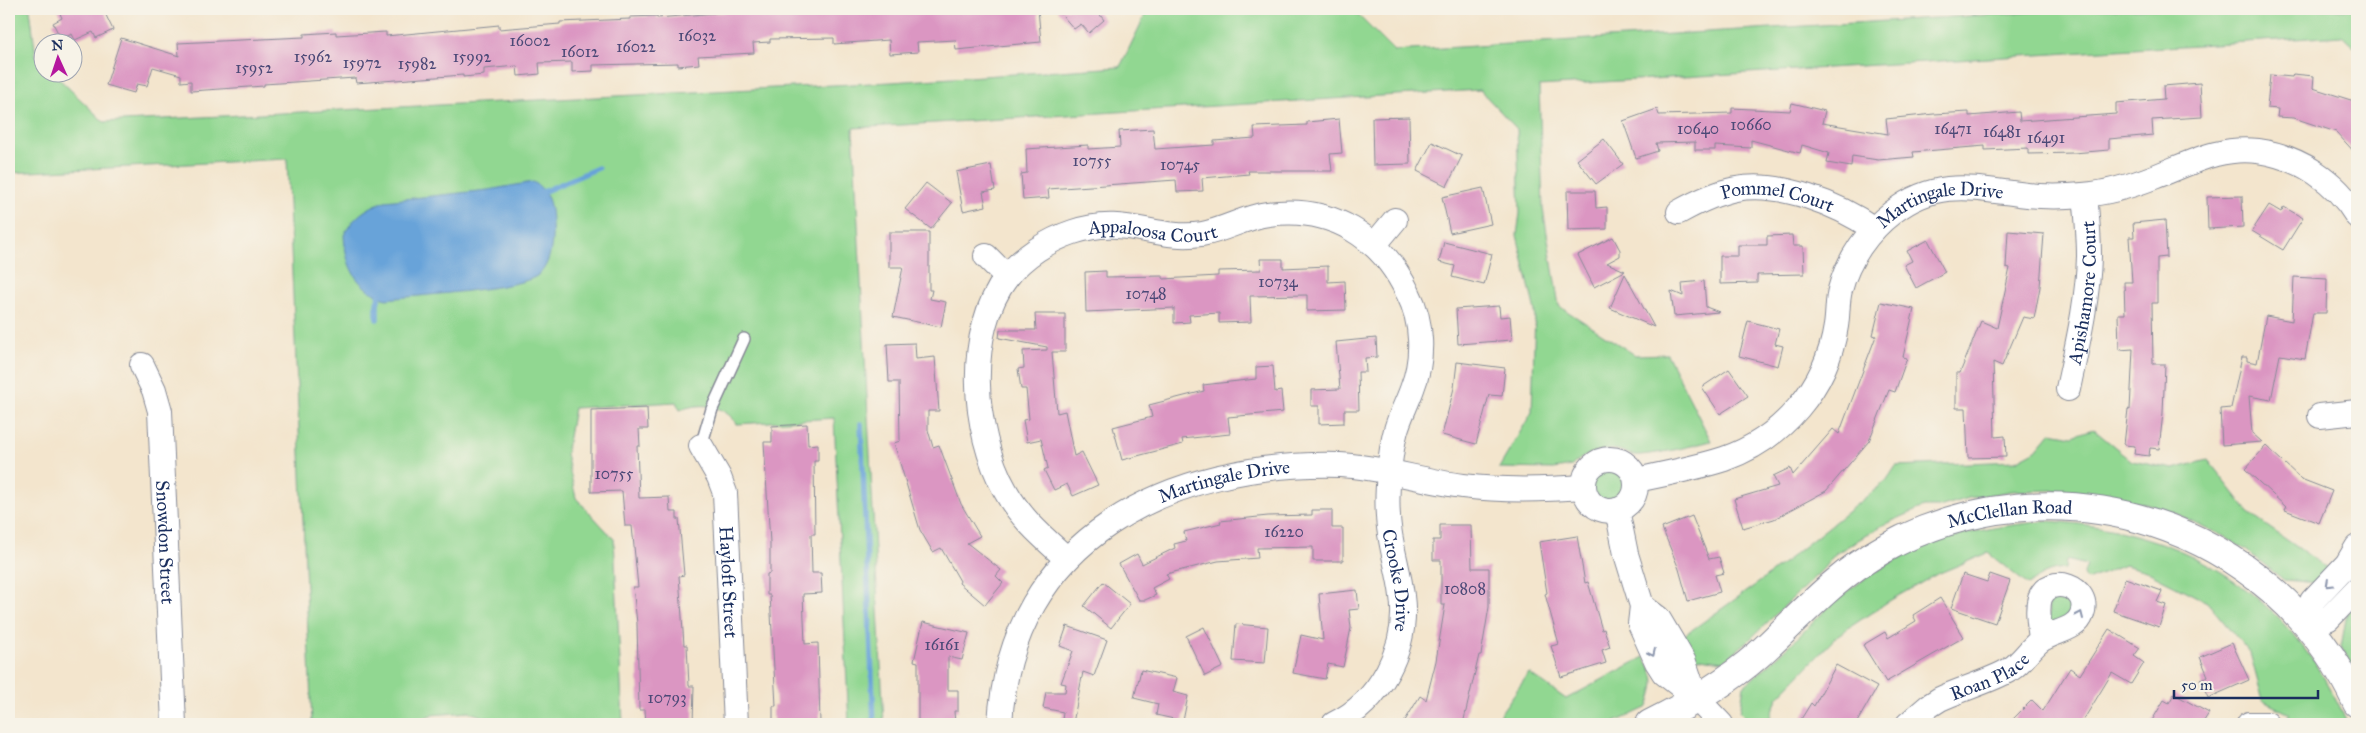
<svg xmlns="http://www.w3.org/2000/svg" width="2366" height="733" viewBox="0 0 2366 733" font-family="'IM FELL Great Primer',serif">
<rect width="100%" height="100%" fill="#f7f3e8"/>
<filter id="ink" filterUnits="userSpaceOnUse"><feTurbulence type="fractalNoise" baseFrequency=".02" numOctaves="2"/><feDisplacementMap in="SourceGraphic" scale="10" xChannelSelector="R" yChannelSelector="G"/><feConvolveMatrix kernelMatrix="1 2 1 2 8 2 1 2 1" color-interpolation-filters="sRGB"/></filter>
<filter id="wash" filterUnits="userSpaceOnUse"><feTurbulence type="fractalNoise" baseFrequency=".0096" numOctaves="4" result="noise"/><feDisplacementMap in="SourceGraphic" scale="20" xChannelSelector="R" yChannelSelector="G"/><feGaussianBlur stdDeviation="1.12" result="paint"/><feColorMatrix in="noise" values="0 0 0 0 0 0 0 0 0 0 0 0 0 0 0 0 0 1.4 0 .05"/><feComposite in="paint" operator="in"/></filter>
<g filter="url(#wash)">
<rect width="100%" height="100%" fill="#f3e5cd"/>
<path fill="#91d791" stroke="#568378" d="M9,9h21l6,47 6,6v10l11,1 51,49 788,-40 228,-15 28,-58h204l42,42 690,-42h273v41l-15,-14 -803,50 4,123 16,97 76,49 32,-1 44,87c-23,6 -47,12 -71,14 -10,1 -13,-3 -22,-5 -13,-3 -37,5 -46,16l-18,3 -55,-1 33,-56 3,-101 -18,-76 3,-22 -3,-84 -37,-39 -627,38 31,596h-35l-15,-306 -97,6c-14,-20 -35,-22 -57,-14l-4,-8 -102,6 -8,46 10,44 38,41 9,185h-116l-38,-12 -38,3 -25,9h-94l-25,-565 -278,14z
M2093,429l39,32 41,8 35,-9 43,55 79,55 -14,13 -32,-3 -38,-30 -23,-14 -48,-23 -23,-8 -83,-15 -56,1 -44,7 -30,9h-15l-41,18 -48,29 -13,16 -74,71 -24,20 -32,-4 -13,-18 82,-58 125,-100 10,-15 120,-5 20,-11 15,-18 22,4z
M1591 484a19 19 0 1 1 38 0a19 19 0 1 1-38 0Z
M2048,521c141,9 242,73 300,203h-62l-1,-1 5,-9 -27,-13 -13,-48 -43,-51 -61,-31 -21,-6 -38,15 -4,-4 4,-11 -21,-5 -1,9c-16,1 -25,6 -37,16l-40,-32 -53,22 -46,26 -51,34 -60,62 -7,17 -2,10h-16l-13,-12 4,-26c15,-13 31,-26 45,-40 16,-15 30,-31 47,-45 66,-56 127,-72 212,-80z
M2063,594l10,8v13l-23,13 -2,-22 3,-7z
M2357,603v70l-16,-26 6,-34z
M1644,657c14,22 11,27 4,50l-37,17h-118l36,-51 37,26z"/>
<path fill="#68a3d9" stroke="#42699c" d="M533,182c16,8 19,26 19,43 1,15 -1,40 -14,50 -16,14 -125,21 -152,24 -31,-12 -40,-32 -42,-64 9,-18 22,-27 41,-34l103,-11z"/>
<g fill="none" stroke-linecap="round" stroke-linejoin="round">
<path stroke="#68a3d9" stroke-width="5.5" d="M538,194l60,-26
M377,319v-16l5,-14
M861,424l13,300"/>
</g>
<g id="blocks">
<path fill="#db96c2" d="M58,9h45l10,21 -17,8 -3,-6 -18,8 -3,-6 -11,5 -8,-16 9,-5z
M739,9h299l3,33 -85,8 -1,-10 -38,2 1,10 -28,2 -1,-14 -55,4v-6l-64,1v3l-17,1 1,10 -56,3 1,8 -21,2v-3l-85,2v6l-21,1v-10l-33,1 1,11 -22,2 -1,-10 -33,3v6l-21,2v-2l-107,8 -1,-5 -91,6v2l-73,5v-10l-10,1v-7l-28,-8 -6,19 -10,-2 -3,9 -28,-8 15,-47 58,18 -1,-13 126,-6v-3l32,-2v3l50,-3v4l113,-11v4l61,-5v-2l70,-3v-2l27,-1v2l82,-7z
M1057,9h43l-3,2 7,9 -15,13 -8,-9 -7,5z
M2293,74l21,2 -1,12 44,14v53l-21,-23 -42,-14 -17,-1 1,-8 -11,-1 3,-33 22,2z
M2200,83l2,34 -50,3 1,15 -44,4v11l-35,3 -46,1v-6l-43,2v-4l-72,6 1,5 -36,3 -26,-4 -1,11 -24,-4 2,-10 -27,-8 -2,8 -49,-13v8l-36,-2v4h-20v-8l-39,1 2,8 -22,7 -13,-37 34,-12 2,6 73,-2v-5l58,3 2,-8 33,8 -3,12 66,11 -2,-15 48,-5 35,-2v4l50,-4 1,9 96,-7v-11l48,-4 -1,-13z
M1409,117l1,47 -37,1 -1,-47z
M1339,119l3,34 -12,1 2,17h-84l1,3 -47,4 1,13 -26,1 -1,-12 -128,9 1,9 -26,2 -2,-26 6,-1 -1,-24 62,-4v4l32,-2 -1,-16 34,-2 2,20 59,-4v-4l41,-3 -1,-11 53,-2v-3z
M1604,139l19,25 -27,20 -19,-24z
M1432,142l30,14 -15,30 -30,-15z
M991,165l4,25 -12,2 3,14 -23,5 -7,-39z
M926,183l26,20 -21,26 -26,-20z
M1483,188l8,36 -41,9 -8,-36z
M1567,191h28l1,17 11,-1v22l-39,1z
M2242,196l1,31 -35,2 -1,-32z
M2269,205l12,7 3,-5 19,11 -20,32 -31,-19z
M2165,220l2,37 -10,1v45h-5l1,61h12l-2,49 -4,36 -9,-1 -1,8 -15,-2 1,-8 -11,-1 4,-36 2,1 3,-61 -14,1 -1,-36h7l-1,-32h8l-3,-45h5l-1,-14z
M2008,231l36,3 -4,53 -6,32 -11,-2 -21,49 -9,-4 2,75 10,-1 1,21 -38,1 -2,-50h-10v-35h4l21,-52 16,7 13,-60 -4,-1z
M889,232h40v58h3l-2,9 16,3 -5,25 -48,-10 10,-50h-14z
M1792,235l1,11h10l1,28 -47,1v8l-37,1v-28h18v-11h29v-9z
M1613,237l7,13v6l-13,7 18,8 -31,16 -16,-32z
M1928,240l17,32 -29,16 -12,-23 8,-4 -5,-10z
M1444,242l48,12 -8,31 -32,-8 3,-11 -16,-4z
M1260,259h23v9l45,-2v16l17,-1 1,29 -39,1v-16l-57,1 1,26 -32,1v-10l-30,2 1,7 -16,1v-15l-88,4 -1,-40 21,-1v6l57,-1v3l55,-3v-5l43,-1z
M1625,274l29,53 -44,-19z
M2294,277l33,2 -1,34h-13l-8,46 -25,-4 -9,45 -22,-4 3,37 10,9 -40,3 -2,-36 11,-1 11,-51h5v4l10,2 9,-47 26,5z
M1704,281l2,26 13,5 -45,4 -3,-25 12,5 -1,-13z
M1881,302l33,7 -11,48 4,1 -12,34 -6,-2 -20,51 -43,50 -52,28 -31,9 -9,-29 44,-13 -5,-10 17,-8 3,7 40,-46 6,5 37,-98 -3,-1z
M1499,306l1,11 10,-1 2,24 -54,4 -2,-35z
M1035,314h30v38h-13l5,61 8,-2 9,45 8,-4 16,33 -25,11 -6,-12 -13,6 -10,-20 4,-2 -7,-29 -14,3 -4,-22 6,-1 -3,-30h-5l-3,-20 6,-1 -1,-17 24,-1v-3l-48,-9 1,-8h36z
M1748,321l31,8 -4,15 8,2 -5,20 -39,-10z
M1376,338l1,19 -12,1 1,14h-8l1,38h-15v13l-25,1v-18h-8v-16l29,-1 -4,-47z
M915,343l1,16 19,-2 4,54h-11v19l5,17 6,-2 22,59 19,32 -13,7 34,27 -5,6 7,7 -18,22 -26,-22 1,-2 -19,-33 -8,4 -13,-22 -26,-87 6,-2 -1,-59h-10l-2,-38z
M1457,362l48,6 -3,28 -13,-1 -13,49 -34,-9 12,-47z
M1273,366l2,26 6,-1 2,21 -55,5 2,17 -48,5 1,5 -61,16 -9,-33 39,-10 -3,-12 55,-14 -1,-6 53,-6v-12z
M1729,369l19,27 -28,18 -18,-27z
M647,408l1,21h-9l1,17h-3l2,52 30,-1 1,15h7v7h2l5,56 -5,1 5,69h3l2,41h5l-1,38h-47l-1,-14h-6l-2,-87 -4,-36h5l-6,-61h-7l-3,-35 -31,1v-82z
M807,424l1,21 10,-1v17h-4l1,73h-4l1,39h9l1,20 -19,1 2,50 13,-1 2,81h-47v-18h3l-6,-111h-3v-21l3,-1v-30l-6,-101h8v-16z
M2266,446l35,33 31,12 -13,32 -34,-13 1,-3 -41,-38z
M1312,510h20v18h11v33h-30v-14l-56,1 1,10 -40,3 -52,13 3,5 -17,9 4,7 -11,5h-6l-20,-36 18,-10 5,10 33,-16 -1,-4 12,-3 -2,-9 37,-9 -1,-2 48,-5 44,-1z
M1692,516l17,43 10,-2 5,16 -9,2 5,17 -32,9 -9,-32 -17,-41z
M1440,525h31l1,43h17v39l-8,48h-2l-16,69h-60l17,-28 6,4 10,-39 9,-56h-4v-45h-8v-20h7z
M1577,536l8,47 3,-1 14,48 2,-1 6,18 -8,3 4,13 -45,14 -10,-31 8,-2 -14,-50 2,-1 -8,-51z
M1963,574l24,8 3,-8 20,7 -15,42 -44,-15z
M2125,578l37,13 -5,11 9,3 -7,22 -46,-16z
M1103,582l27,22 -19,24 -27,-22z
M1357,590l2,19 -10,1 2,18 -8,39 -15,-3 -3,15 -32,-6 8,-38 22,5 -4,-46z
M1940,598l24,39 -78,45 -23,-37 22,-13 3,6 28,-17 -3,-6z
M923,622l46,11 -7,27 -14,-3v33h10v21h-4l1,13h-37v-62l-4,-1z
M1236,624l32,3 -3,36 -32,-2z
M1067,626l40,14 -13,36 -11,-4 -10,51 -11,-2 1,-9 -20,-4 3,-16h19l1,-8 -5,-1 12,-32 -13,-5z
M1204,627l19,40 -18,9 -19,-40z
M2109,629l31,19 -6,8 10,7 -13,21 -19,-11 -31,51h-73l24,-24 11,11 27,-43 10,7z
M2232,643l17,37 -41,18 -8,-19 8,-3 -8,-19z
M1836,665l41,22 -21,37h-58l13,-21 3,3z
M1141,670l36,8 -4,14 15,4 -5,25 -27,-6 2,-11 -24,-6z
M2174,694l35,19 -7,11h-52l14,-24 5,3z"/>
</g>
</g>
<g filter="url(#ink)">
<use href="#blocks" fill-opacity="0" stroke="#878a96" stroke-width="1"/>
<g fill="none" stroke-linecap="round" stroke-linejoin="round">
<g stroke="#878a96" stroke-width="14">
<path id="service" d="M701,446l11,-37 32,-70"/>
</g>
<g stroke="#878a96" stroke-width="26">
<g id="minor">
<path id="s1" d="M1679,212c18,-10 36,-19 57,-23 44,-8 102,15 138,40"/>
<path d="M1375,244l20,-24"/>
<path d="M986,256l21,21"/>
<path id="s2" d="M142,365l12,25 6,21 14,313"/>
<path id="s3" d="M2068,389c9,-43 20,-88 21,-133 0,-20 -2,-41 -4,-61"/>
<path d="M2320,416l37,-4"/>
<path id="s4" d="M701,446l18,31 6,16 11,231"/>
<circle cx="1610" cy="485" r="26"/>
<path id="s5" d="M1636,480c29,-6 60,-12 88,-21 58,-20 103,-72 112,-133 2,-12 1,-25 4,-36 8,-31 28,-59 53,-78 43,-33 78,-24 126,-18 21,3 43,3 64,1 24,-2 48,-9 71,-18 35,-13 65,-31 104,-26 42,6 78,30 99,65"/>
<path d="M1617,510l9,44 16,52 -2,18 17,38 7,11 32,25 25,26"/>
<path d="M2357,547l-10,17 -35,37 -5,22 21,-4 29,-30"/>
<path id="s6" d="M1067,559c-23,-21 -47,-41 -62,-69 -33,-59 -40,-158 2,-213 16,-21 42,-37 66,-45 52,-18 83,9 129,2 23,-4 43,-17 66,-20 63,-9 113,22 140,79 15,29 16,66 4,96 -5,14 -12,27 -16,41 -6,22 -10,63 -8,86 1,27 11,53 14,80 7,51 -22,106 -68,128"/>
<path d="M1642,606l16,12 19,32 7,12 12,36"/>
<path id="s7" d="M1000,724c10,-187 172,-263 340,-259 42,2 82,16 123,21 40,5 80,4 120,1"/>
<path id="s8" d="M1908,724l21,-18 11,-7c23,-11 49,-17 71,-30 12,-8 19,-21 30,-29 13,-9 36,-10 41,-26 10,-27 -33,-41 -42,-16 -4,12 0,29 1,42"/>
<path d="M2249,724h18"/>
</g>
</g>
<g stroke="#878a96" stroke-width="30">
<g id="tertiary">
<path id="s9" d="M1650,724c38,-19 76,-41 108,-69 41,-37 75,-78 124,-105 173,-97 391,-27 475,153"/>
</g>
</g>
<use href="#service" stroke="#fff" stroke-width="11"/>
<use href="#minor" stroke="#fff" stroke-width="24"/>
<use href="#tertiary" stroke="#fff" stroke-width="28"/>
</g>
<defs><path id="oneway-chevron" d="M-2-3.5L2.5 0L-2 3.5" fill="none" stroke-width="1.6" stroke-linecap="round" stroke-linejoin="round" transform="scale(1.25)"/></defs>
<g stroke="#8d97ae">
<use href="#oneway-chevron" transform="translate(2329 584) rotate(137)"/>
<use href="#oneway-chevron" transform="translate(2080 615) rotate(-66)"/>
<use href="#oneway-chevron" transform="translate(1652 653) rotate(65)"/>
</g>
</g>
<g text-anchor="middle" stroke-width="5" stroke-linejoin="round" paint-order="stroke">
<g font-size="16" fill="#4b4977">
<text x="697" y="41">16032</text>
<text x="530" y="46">16002</text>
<text x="636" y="52">16022</text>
<text x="580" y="57">16012</text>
<text x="313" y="62">15962</text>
<text x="472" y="62">15992</text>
<text x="362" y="68">15972</text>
<text x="417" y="69">15982</text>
<text x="254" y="73">15952</text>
<text x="1751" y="130">10660</text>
<text x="1698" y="134">10640</text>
<text x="1953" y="134">16471</text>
<text x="2002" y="137">16481</text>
<text x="2046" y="143">16491</text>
<text x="1092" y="166">10755</text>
<text x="1180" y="170">10745</text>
<text x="1278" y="287">10734</text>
<text x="1146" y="299">10748</text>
<text x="614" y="479">10755</text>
<text x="1284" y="537">16220</text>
<text x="1465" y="594">10808</text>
<text x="942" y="650">16161</text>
<text x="667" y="703">10793</text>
</g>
<g font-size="19" fill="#1b2f5e" stroke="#f7f3e8">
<text dy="7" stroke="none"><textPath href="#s1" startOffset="104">Pommel Court</textPath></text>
<text dy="7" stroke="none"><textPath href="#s5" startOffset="454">Martingale Drive</textPath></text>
<text dy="7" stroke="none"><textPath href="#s6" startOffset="478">Appaloosa Court</textPath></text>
<text dy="7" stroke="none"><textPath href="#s3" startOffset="98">Apishamore Court</textPath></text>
<text dy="7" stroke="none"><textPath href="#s7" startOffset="361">Martingale Drive</textPath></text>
<text dy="7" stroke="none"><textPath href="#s9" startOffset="426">McClellan Road</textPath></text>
<text dy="7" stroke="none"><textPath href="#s2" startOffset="181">Snowdon Street</textPath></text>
<text dy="7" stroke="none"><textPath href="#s6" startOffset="1065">Crooke Drive</textPath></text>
<text dy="7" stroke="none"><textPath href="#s4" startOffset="142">Hayloft Street</textPath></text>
<text dy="7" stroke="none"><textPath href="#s8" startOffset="95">Roan Place</textPath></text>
</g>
</g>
<rect width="2366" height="733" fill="none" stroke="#f7f3e8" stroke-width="30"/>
<g transform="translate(58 58) rotate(357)"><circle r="24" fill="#f7f3e8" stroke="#9fa5b1"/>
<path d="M0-4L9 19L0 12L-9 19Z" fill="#b5179e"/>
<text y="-8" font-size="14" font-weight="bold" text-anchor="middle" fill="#1b2f5e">N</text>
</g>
<path d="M2174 690v8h144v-8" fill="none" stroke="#1b2f5e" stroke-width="2.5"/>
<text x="2181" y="690" font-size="15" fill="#1b2f5e" stroke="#f7f3e8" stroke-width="4" paint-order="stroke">50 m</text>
</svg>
